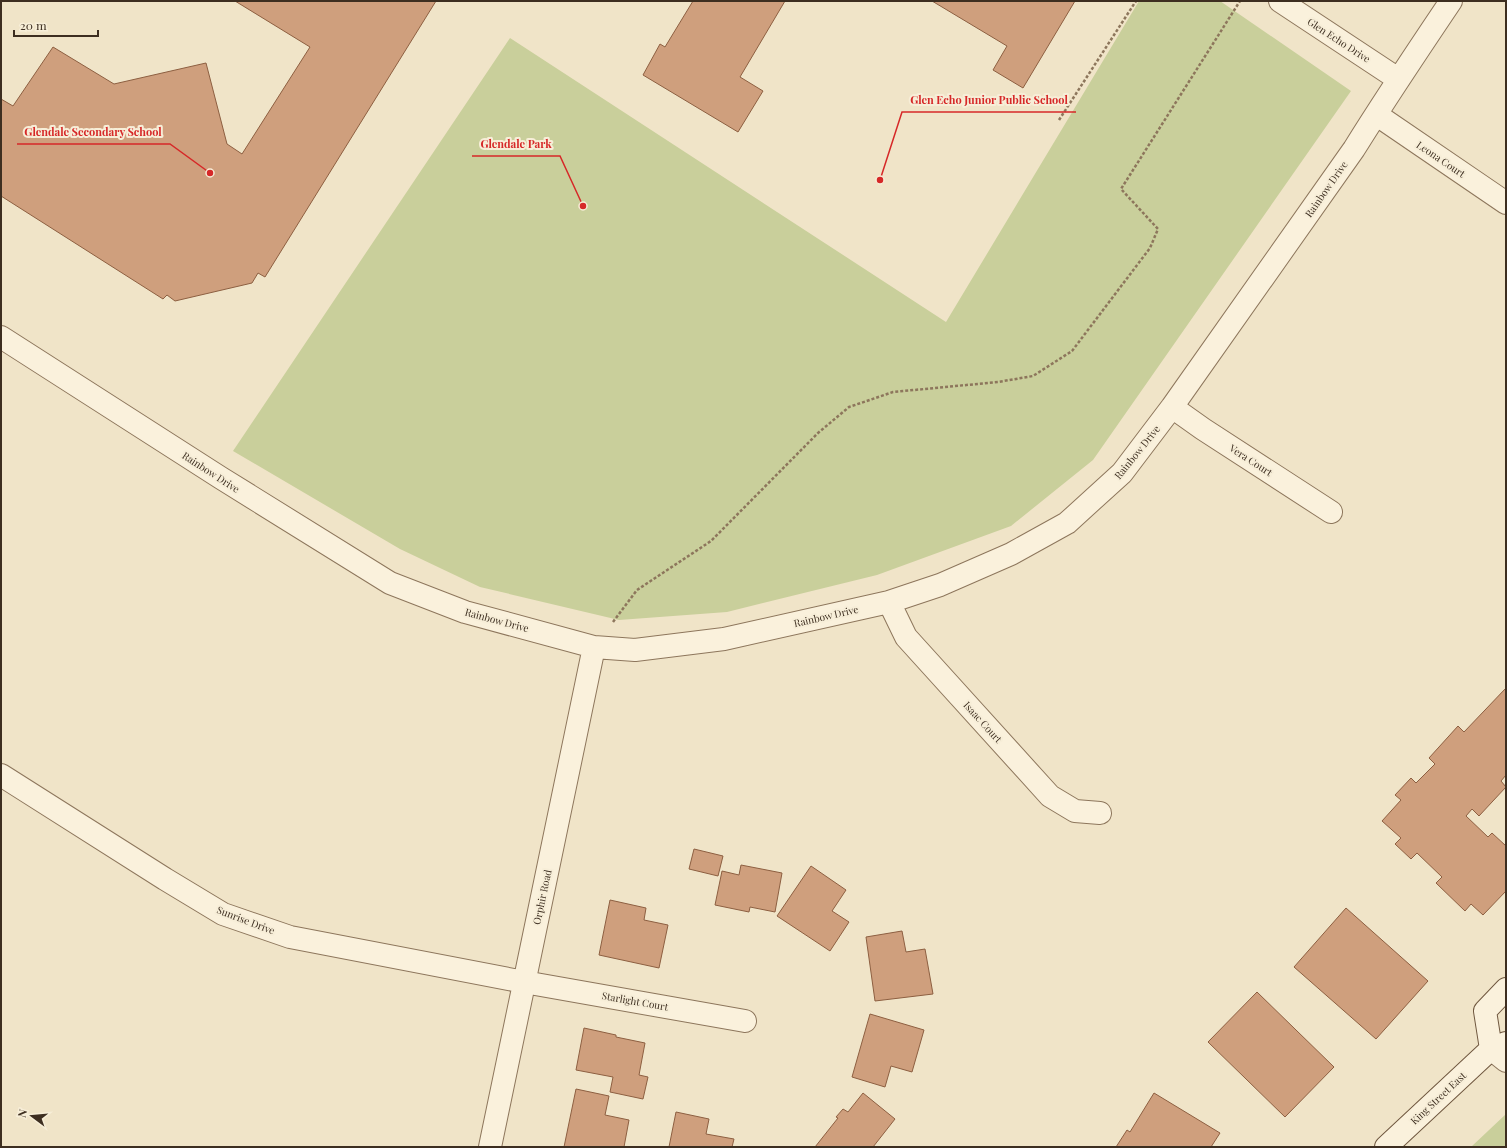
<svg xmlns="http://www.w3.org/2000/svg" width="1507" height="1148" viewBox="0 0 1507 1148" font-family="'Playfair Display',serif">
<rect width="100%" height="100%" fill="#f0e4c8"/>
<path fill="#c9cf9b" d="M1139,1h81l131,90 -258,369 -82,66 -134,49 -150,37 -108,8 -139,-33 -80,-38 -167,-98 277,-413 436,284z
M1506,1114v33h-35z"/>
<path fill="#cf9f7d" stroke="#8d5f41" d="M235,1h201l-171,276 -7,-4 -6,10 -77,18 -8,-6 -4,4 -162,-103v-97l12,7 40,-59 61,37 92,-21 21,81 15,10 68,-107z
M693,1h92l-45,76 23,14 -25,41 -95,-57 17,-31 5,3z
M932,1h143l-52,87 -30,-18 14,-24z
M1506,688v87l-5,6 5,6 -27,29 -7,-7 -6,7 22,21 4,-4 14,13v45l-23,24 -12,-11 -6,7 -29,-28 6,-6 -25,-24 -6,6 -16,-15 6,-6 -19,-17 19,-21 -6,-5 16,-17 5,5 19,-19 -6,-6 29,-32 6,6z
M694,849l29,7 -5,20 -29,-7z
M741,865l41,8 -7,39 -25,-5 -1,5 -34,-7 7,-34 17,4z
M811,866l35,24 -14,21 17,11 -19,29 -53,-35z
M610,900l36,8 -2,12 24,5 -9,43 -60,-13z
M1346,908l82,73 -52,58 -82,-72z
M902,931l4,21 19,-3 8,45 -58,7 -9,-64z
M1257,992l77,75 -49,50 -77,-75z
M870,1014l54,16 -12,42 -21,-6 -6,21 -33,-10z
M584,1028l32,7v2l29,6 -6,32 9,2 -5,22 -33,-7 3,-15 -37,-7z
M576,1089l33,7 -4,19 24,5 -5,27h-60z
M863,1093l32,26 -22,28h-58l23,-29 -2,-1 7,-8 5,3z
M1154,1093l66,40 -9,14h-95l11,-17 3,2z
M676,1112l33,7 -3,15 28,5 -2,8h-63z"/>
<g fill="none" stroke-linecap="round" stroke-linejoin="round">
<g stroke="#8d765c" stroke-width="24">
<path id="minor" d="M1280,1l118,78
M1377,115l129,88
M1,337l220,141 169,105 75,29 129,35 41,3 89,-11 165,-37 51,-17 71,-31 56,-31 55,-50 50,-66 182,-258c31,-50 64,-99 97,-148
M1172,407l31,22 128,83
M889,602l17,35 144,159 25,15 25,2
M1,775l164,104 58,35 67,23 234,45 221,39
M490,1147l104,-500"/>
</g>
<g stroke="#8d765c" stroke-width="24">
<path id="tertiary" d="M1491,1049l15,12"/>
</g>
<g stroke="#6f573f" stroke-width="24">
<path id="secondary" d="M1491,1049l-6,-38 21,-22
M1386,1147l105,-98 15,-6"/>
</g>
<path stroke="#8d765c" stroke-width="2.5" stroke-dasharray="3 2" stroke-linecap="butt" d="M1059,120l77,-119
M613,622l24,-32 74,-49 107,-108 31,-26 44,-15 105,-10 35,-6 39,-25 78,-103 8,-19 -37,-40 119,-188"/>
<use href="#minor" stroke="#faf1dc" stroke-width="22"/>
<use href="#tertiary" stroke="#faf1dc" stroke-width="22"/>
<use href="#secondary" stroke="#faf1dc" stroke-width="22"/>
</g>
<g text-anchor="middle" stroke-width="4" stroke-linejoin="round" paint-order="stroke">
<g font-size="10" fill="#3d2e20" stroke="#f7eed8">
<text transform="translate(1339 40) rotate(33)" y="4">Glen Echo Drive</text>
<text transform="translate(1441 159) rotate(34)" y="4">Leona Court</text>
<text transform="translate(1326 189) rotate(-55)" y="4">Rainbow Drive</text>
<text transform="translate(1137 452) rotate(-51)" y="4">Rainbow Drive</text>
<text transform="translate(1251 460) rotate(33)" y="4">Vera Court</text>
<text transform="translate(211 472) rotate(33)" y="4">Rainbow Drive</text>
<text transform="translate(826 616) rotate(-13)" y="4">Rainbow Drive</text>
<text transform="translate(497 620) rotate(15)" y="4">Rainbow Drive</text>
<text transform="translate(983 722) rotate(48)" y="4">Isaac Court</text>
<text transform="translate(542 897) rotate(-78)" y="4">Orphir Road</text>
<text transform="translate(246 920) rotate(21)" y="4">Sunrise Drive</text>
<text transform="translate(635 1001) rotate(10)" y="4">Starlight Court</text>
<text transform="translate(1438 1098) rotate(-43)" y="4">King Street East</text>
</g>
</g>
<path fill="none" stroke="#d62828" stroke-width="1.5" d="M880 180L902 112H1076M210 173L170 144H17M583 206L560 156H472"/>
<g fill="#d62828" stroke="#f7eed8" stroke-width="1.5">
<circle cx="880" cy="180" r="4"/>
<circle cx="210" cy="173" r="4"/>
<circle cx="583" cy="206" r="4"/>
</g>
<g font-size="11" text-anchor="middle" font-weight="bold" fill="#d62828" stroke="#f7eed8" stroke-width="4" stroke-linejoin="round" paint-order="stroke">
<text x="989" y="104">Glen Echo Junior Public School</text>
<text x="93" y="136">Glendale Secondary School</text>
<text x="516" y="148">Glendale Park</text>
</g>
<rect width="1507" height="1148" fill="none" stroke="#3d2e20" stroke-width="4"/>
<g transform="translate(32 1116) rotate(286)" stroke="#f7eed8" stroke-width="3" paint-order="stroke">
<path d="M0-3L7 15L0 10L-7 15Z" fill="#3d2e20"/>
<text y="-6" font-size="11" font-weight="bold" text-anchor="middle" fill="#3d2e20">N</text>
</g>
<path d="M14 30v6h84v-6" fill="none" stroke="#3d2e20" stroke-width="2"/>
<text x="20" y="30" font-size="12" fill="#3d2e20" stroke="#f7eed8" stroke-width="3" paint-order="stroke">20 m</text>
</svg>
